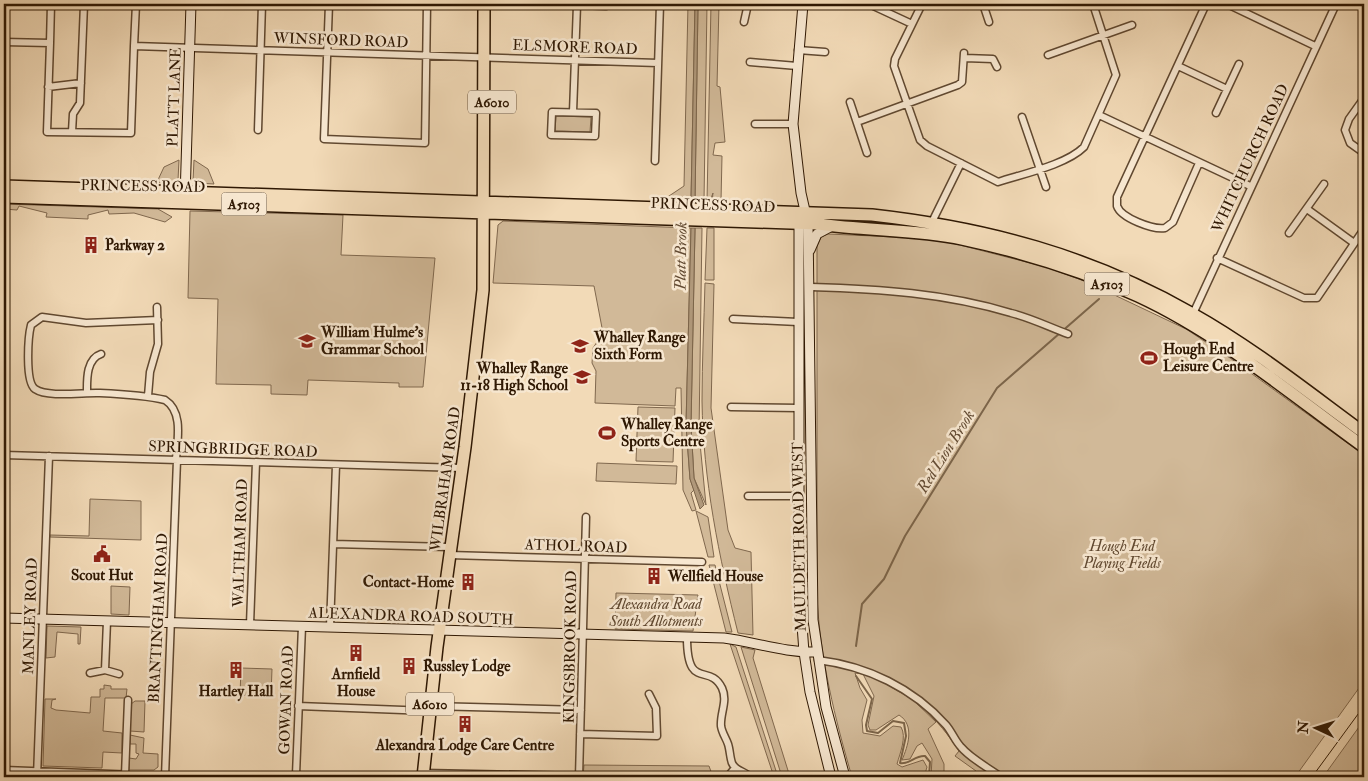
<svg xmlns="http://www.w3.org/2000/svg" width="1368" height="781" viewBox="0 0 1368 781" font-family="'IM FELL Double Pica',serif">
<rect width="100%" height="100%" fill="#f2dab7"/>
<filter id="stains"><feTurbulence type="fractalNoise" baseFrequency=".004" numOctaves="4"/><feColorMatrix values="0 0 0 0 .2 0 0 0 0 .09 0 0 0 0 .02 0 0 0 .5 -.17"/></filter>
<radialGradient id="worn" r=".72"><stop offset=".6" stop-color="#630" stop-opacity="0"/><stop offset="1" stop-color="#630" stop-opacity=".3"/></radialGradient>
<path fill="#d1b998" stroke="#80684e" d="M688,4h7l-4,196h-28l21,-14z
M698,4h9l-3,197 -9,-1z
M711,4h8l-2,82 3,1 5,55 -10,1 -2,12 9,1 -1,45h-9l1,-8 -3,8h-3z
M556,116l35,1 -1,15 -35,-1z
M179,160l-1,20 -3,3 -18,-1 7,-15z
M194,160l14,9 6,15 -18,-1 -3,-2z
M4,204l154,5 14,8 -7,5 -31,-9 -25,1 -1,-4 -20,5v4l-42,-2 1,-4 -28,-7 -2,4 -13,-1z
M190,211l153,4 -2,40 94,3 -12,129h-24v-4l-91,-3 -1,15 -36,-1v-9l-55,-1 2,-85 -30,-1z
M503,221l188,7 -5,197 4,54 4,11 -3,3 5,17 -4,1 -9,-21 -2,-102h-5l-1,18 -80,-3 1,-32 -4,-8 1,-15 10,-15 -9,-47 -101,-3 5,-58z
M695,228h7l-3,205 7,72 -12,-27 -3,-53z
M707,228h7v52h-9z
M828,234l91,4 29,4 98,25 41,15 99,47 44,29 134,97v226l-69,96h-323l4,-6 -21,-15 4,-5c-21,-32 -46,-57 -81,-72l35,21 23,22 -8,7 16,35v12l-13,1 1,-18 -10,-16 -5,3 -7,13 -8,1c6,-14 13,-35 -3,-45l-23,15h-6l-2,-5 6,-29 -11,-22 -8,-1 5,15 7,12 -5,20 1,13 17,3 13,-10 8,1c6,10 -1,26 -4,37l5,3 21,-7 4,7 -3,10h-72c-17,-58 -32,-119 -35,-181v-350l4,-9z
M705,283l9,1 -3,124 17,122 7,18 16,4 2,83 -15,-2c-19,-76 -35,-154 -36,-232 0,-39 2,-79 3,-118z
M638,407l37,1 -2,54 -37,-1z
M597,463l80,3 -1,18 -80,-3z
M90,499l51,2v39l-91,-3v-2l39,1z
M696,511l12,6 6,40h-6z
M709,565h6l17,67h-6z
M111,586l19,1 -1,28 -18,-1z
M616,593l82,2 -5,36 -78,-2z
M47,626l34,1 -1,17h-2v-10l-21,-2 -2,25 -9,1z
M730,644l6,3 42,130h-4z
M741,647l14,3 -2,8 37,119h-8z
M241,668l31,1 -1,27 -31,-1z
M104,685l7,1v3h16l-1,9h-21l-2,33 19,2v20l-19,-1 -1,16 -59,-2 2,-67h11l-4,1 -1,8 5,2 34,3 1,-16h9v-8h4z
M135,701h10l-1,31 -14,-1 1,-27z
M1364,720v57h-41z
M130,735l14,3 -1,15 15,1v13l-4,3h-25v-12l7,1 3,-5 -3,-1v-9h-6z
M584,765l125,1 4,11h-130z"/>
<path fill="#b0987a" stroke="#7c654a" d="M695,4h3l-3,196h-4z
M691,228h4l-4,197 3,53 10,27 -4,4 -10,-30 -4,-54z"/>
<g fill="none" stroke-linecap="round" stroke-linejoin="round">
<path stroke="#7c654a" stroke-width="2" d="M856,646l6,-42 22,-25 21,-43 92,-148 102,-89
M856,676l16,23 -6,26 1,6 11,2 15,-12 11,2 2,13 -6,27c9,2 15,-8 25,-7l5,6 -1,15"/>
<g stroke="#604830" stroke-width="9">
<path id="street" d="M136,4l-2,42 524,17
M329,4l-5,135 101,4 2,-139
M552,4l54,2v-2
M869,4l43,20
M922,4l-27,55 -1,7 26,74 7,6 71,36c24,-8 68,-17 86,-35l32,-72 -23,-71
M983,4l6,18
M1227,4l88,42
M744,22l4,-18
M4,42l46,1 1,-39
M50,43l-3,89 84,1 3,-87
M798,50l27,2
M1048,55l84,-30
M965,58l28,1 4,8
M750,62l47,4
M1178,66l49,23
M48,87l33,-4
M1364,98l-15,21 -4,11 5,13 14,10
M850,102l17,51
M552,112l44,1 -1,23 -44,-1z
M573,112l4,-107
M1216,113l23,-49
M1099,115l151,71
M1022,117l24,70
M857,122l101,-37 4,-3 2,-29
M755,124h38
M258,130l4,-126
M72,132l1,-18 7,-11 4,-99
M655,161l5,-157
M1199,163l-26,59 -8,6c-12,2 -44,-10 -48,-22 0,-3 0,-6 0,-9l89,-193
M1307,209l47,34
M932,222l29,-59
M1289,233l35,-49
M1217,258l87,40h13l47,-69
M811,287c68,2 134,6 200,26 20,5 38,14 57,21
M1192,316l144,-312
M733,319l65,3
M158,320l-72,3 -44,-6 -11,8c-3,12 -6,57 4,64 13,9 50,3 65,4 22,1 44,2 65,7 19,12 12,41 11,60
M87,392c0,-12 -1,-33 14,-38
M148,396l2,-24 8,-28 -1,-37
M731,407l68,1
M4,455l458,13
M748,496h51
M333,544l116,3
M449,555l253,7
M250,625l6,-163
M330,627l6,-162
M687,637c0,55 22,25 35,51 6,13 -2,25 -1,38 1,7 5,12 7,18 2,6 2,14 4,19 3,8 13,8 18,14
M818,660c49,6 95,28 128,65 6,7 9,16 15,22 10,12 28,21 40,30
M105,670l2,-49
M90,673l15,-3 14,4
M298,706l131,5
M430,706l151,4
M580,734l77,2 -1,-28 -7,-14
M4,770l161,6
M424,773l155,3
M730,774l5,-6
M125,775l3,-75
M296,775l6,-149
M37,777l12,-321
M165,777l12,-317
M579,777l7,-260"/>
</g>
<g stroke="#2f1803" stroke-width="11">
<path id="secondary" d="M803,4l-10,120 8,69 7,31 5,396 13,87 19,70
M185,198l6,-194
M799,218v367l5,67 6,40 21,85
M810,250l7,-16 15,-8
M4,618l720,20c31,4 61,15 93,14"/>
</g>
<g stroke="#2f1803" stroke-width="14">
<path id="highway" d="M4,186l868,29c115,13 217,40 319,98 61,34 117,79 173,120
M4,197l815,27c47,7 96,5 143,15 60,13 120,31 176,57 82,38 154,99 226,151
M423,777l14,-130 28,-200 18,-157 1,-286"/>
</g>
<use href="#street" stroke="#f7e7d0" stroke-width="6"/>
<use href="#secondary" stroke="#f7e7d0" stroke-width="9"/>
<use href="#highway" stroke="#f2dab7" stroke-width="11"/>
<path stroke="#2f1803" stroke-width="1" d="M1312,777l52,-71"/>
</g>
<defs>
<g id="building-bare" transform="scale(1.35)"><path d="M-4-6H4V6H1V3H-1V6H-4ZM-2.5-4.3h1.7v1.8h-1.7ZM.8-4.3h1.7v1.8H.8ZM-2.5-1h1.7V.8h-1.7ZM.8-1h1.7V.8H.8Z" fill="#8f2418" stroke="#f7e7d0" stroke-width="2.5" paint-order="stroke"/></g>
<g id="school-bare" transform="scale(1.35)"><path d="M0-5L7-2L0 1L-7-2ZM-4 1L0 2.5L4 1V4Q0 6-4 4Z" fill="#8f2418" stroke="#f7e7d0" stroke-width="2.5" paint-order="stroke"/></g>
<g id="university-bare" transform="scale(1.35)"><path d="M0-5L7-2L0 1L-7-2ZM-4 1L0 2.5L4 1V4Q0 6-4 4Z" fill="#8f2418" stroke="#f7e7d0" stroke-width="2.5" paint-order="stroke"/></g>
<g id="stadium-bare" transform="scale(1.35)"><path d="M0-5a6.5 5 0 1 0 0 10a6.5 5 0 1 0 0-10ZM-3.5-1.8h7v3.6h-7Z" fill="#8f2418" stroke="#f7e7d0" stroke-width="2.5" paint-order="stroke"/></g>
<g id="civic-bare" transform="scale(1.35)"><path d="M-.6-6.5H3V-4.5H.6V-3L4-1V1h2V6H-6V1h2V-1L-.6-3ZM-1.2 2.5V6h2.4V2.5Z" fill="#8f2418" stroke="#f7e7d0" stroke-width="2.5" paint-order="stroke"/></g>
</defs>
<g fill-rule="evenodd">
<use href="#building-bare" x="91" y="245"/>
<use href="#school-bare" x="307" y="341"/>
<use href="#university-bare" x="580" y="346"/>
<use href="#stadium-bare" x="1149" y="358"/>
<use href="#school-bare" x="582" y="377"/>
<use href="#stadium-bare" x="607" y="433"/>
<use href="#civic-bare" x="102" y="554"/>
<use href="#building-bare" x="654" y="576"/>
<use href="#building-bare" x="468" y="582"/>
<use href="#building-bare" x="356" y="653"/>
<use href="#building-bare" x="409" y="666"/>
<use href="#building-bare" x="236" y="670"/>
<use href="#building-bare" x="465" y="724"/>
</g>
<g text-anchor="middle" stroke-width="5" stroke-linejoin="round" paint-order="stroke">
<g fill="#f7e7d0" stroke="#6b5640" stroke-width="1">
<rect x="468" y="90.5" width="48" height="23" rx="4"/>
<rect x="221.5" y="192.5" width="45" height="23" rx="4"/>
<rect x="1084.5" y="272.5" width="45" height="23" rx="4"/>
<rect x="406" y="692.5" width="48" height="23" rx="4"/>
</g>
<g font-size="14" font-weight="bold" fill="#2f1803">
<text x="492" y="107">A6010</text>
<text x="244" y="209">A5103</text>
<text x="1107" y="289">A5103</text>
<text x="430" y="709">A6010</text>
</g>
<g font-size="15" fill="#2f1803" stroke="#f7e7d0">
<text transform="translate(341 40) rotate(2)" y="5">WINSFORD ROAD</text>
<text transform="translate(575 47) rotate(2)" y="5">ELSMORE ROAD</text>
<text transform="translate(174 97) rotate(-88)" y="5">PLATT LANE</text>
<text transform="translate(1250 158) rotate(-65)" y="5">WHITCHURCH ROAD</text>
<text transform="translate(143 186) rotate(1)" y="5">PRINCESS ROAD</text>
<text transform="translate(713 205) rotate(2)" y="5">PRINCESS ROAD</text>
<text transform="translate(233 449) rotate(2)" y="5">SPRINGBRIDGE ROAD</text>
<text transform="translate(445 479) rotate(-82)" y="5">WILBRAHAM ROAD</text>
<text transform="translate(799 537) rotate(-91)" y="5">MAULDETH ROAD WEST</text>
<text transform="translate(240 543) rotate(-88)" y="5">WALTHAM ROAD</text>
<text transform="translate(576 546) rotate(2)" y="5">ATHOL ROAD</text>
<text transform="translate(30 616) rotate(-88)" y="5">MANLEY ROAD</text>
<text transform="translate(411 616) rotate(2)" y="5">ALEXANDRA ROAD SOUTH</text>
<text transform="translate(158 618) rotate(-87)" y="5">BRANTINGHAM ROAD</text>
<text transform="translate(570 647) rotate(-89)" y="5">KINGSBROOK ROAD</text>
<text transform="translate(286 700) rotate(-88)" y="5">GOWAN ROAD</text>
</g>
<g font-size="15" font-weight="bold" fill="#2f1803" stroke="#f7e7d0" text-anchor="start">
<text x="105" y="250">Parkway 2</text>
<text x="321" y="337">William Hulme's<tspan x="321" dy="17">Grammar School</tspan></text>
<text x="594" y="342">Whalley Range<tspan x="594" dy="17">Sixth Form</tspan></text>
<text x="1163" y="354">Hough End<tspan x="1163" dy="17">Leisure Centre</tspan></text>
<text x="568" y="373" text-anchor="end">Whalley Range<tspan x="568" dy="17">11-18 High School</tspan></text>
<text x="621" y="429">Whalley Range<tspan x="621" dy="17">Sports Centre</tspan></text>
<text x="102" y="580" text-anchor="middle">Scout Hut</text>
<text x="668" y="581">Wellfield House</text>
<text x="454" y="587" text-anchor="end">Contact-Home</text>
<text x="423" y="671">Russley Lodge</text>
<text x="356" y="679" text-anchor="middle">Arnfield<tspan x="356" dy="17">House</tspan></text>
<text x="236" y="696" text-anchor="middle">Hartley Hall</text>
<text x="465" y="750" text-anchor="middle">Alexandra Lodge Care Centre</text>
</g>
<g font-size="15" font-style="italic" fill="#604830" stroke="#f7e7d0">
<text x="1122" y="551">Hough End<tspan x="1122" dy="17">Playing Fields</tspan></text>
<text x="656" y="609">Alexandra Road<tspan x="656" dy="17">South Allotments</tspan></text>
</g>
<g font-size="16" font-style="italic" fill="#634b33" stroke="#f7e7d0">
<text transform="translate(680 256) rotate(-89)" y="6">Platt Brook</text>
<text transform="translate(945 451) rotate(-58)" y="6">Red Lion Brook</text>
</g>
</g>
<rect width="1368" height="781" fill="none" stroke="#f2dab7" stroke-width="20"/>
<rect x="5" y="5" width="1358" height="771" fill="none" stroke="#2f1803" stroke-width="2.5"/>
<rect x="10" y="10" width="1348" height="761" fill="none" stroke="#2f1803"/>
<g transform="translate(1316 728) rotate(274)" stroke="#f7e7d0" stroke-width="4" paint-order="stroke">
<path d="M0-4L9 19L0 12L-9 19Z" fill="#2f1803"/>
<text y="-8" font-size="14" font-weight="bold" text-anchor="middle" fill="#2f1803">N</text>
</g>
<rect width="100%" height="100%" filter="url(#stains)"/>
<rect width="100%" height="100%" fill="url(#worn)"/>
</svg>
